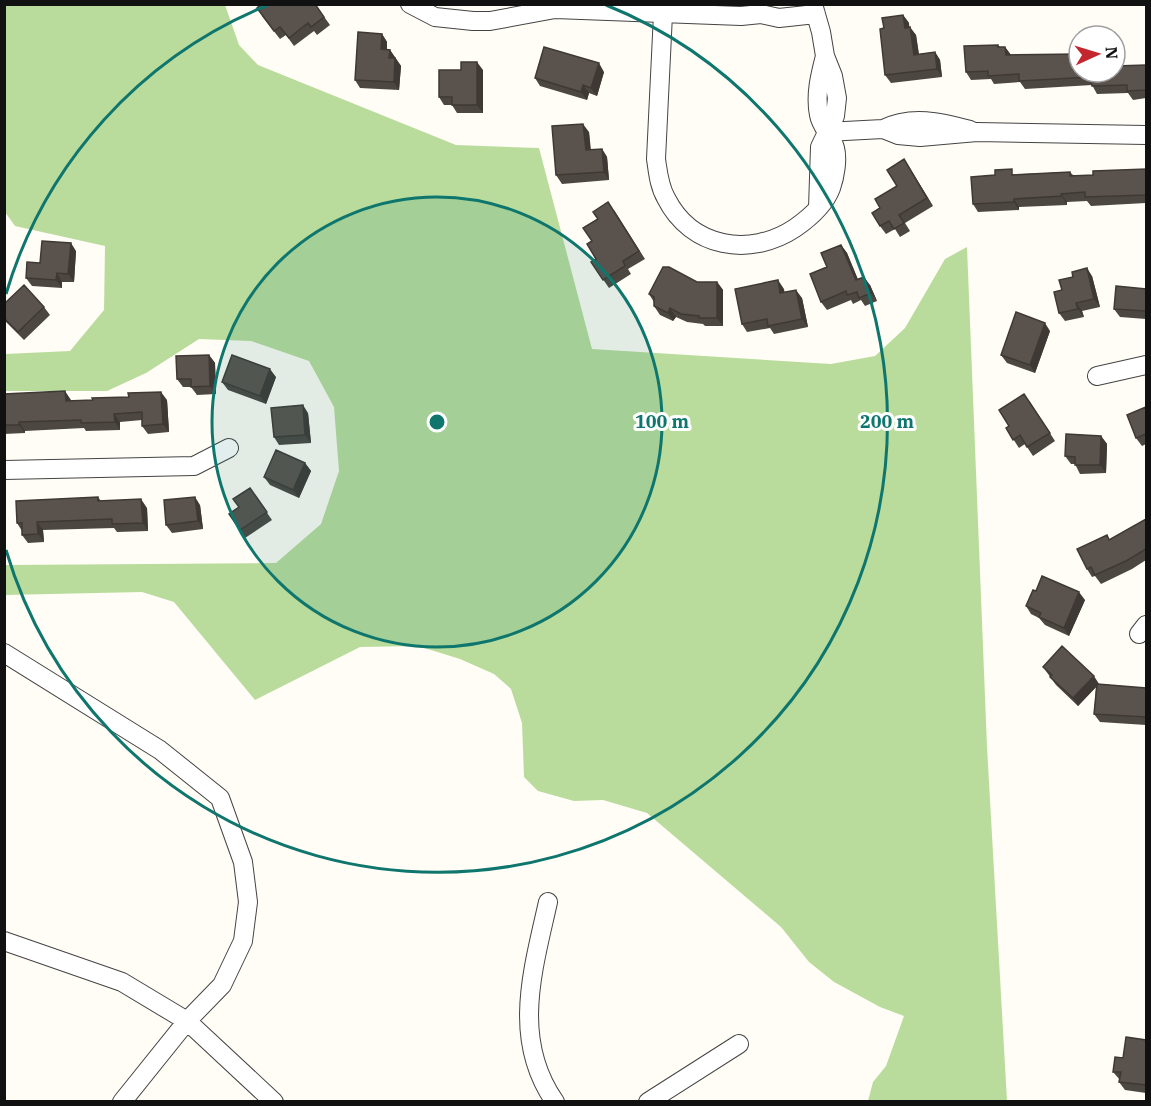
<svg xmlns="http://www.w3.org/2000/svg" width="1151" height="1106" viewBox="0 0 1151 1106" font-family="'IBM Plex Serif',serif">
<rect width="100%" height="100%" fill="#fffdf5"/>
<path fill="#b9dc9c" d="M4,5h221l14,40 19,20 198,80 83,3 53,201 239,15 44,-8 30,-28 40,-69 22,-12 20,500 20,354h-139l5,-19 13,-16 18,-50 -24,-9 -46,-25 -25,-20 -28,-35 -134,-114 -44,-13 -29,1 -36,-10 -14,-14 -2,-54 -11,-34 -17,-15 -34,-15 -42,-13 -58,1 -105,53 -81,-98 -32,-10 -137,3v-30l271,-2 45,-39 18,-53 -5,-64 -25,-46 -58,-20 -52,-2 -53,34 -39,18h-102v-37l65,-3 34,-41 1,-64 -90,-20 -10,-14z"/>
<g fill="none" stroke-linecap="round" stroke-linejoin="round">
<g stroke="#444" stroke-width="20">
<path id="minor" d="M410,4l25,13 38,4h17l65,-12 186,7 20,-2 18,4 37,-4
M813,4l8,28 4,24 8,20 4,22 -2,18 -15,31 -2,61
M663,14l-7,145c2,13 3,27 10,39 25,50 84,60 129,30 13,-9 30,-24 36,-40 4,-11 7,-29 4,-40 -3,-12 -14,-21 -16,-33 -4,-20 1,-40 6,-59
M883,129c29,-14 57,-7 87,1
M826,132l57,-3 15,6 22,2 57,-5 169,3
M1097,376l49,-11
M4,470l190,-4 35,-18
M1139,634l7,-9
M4,653l156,97 60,48 23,64 5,40 -5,39 -21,44 -35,36 -65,81
M548,902c-15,68 -37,137 7,200
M4,941l118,41 65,39 87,81
M648,1102l91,-58"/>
</g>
<use href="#minor" stroke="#fff" stroke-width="18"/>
</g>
<path fill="#4d4742" d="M315,4l15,21 -13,10 -3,-4 -20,15 -8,-11 -6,4 -18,-23z
M903,15l6,8v4l7,8 3,19 16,-2 5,8 2,17 -51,6 -6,-8 -1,-47z
M382,34l5,8v8h3l11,16 -2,24 -39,-2 -5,-8z
M998,45l2,2h5l6,8 104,17v-7v1l31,-1v33l-13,2 -5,-7 -31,1 -5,-9 -67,4 -5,-7 -26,2 -3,-5 -20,1 -5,-8z
M461,70h22v43h-26l-5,-8h-8l-5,-8z
M604,72l-7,24 -8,-3 -2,7 -47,-14 -5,-8z
M589,132l2,18 11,-1 5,8 2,23 -47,4 -6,-9z
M909,167l24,39 -28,17 5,8 -10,6 -5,-8 -9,5 -6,-8v-18z
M1146,169v34l-55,3 -4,-5 -20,1v3l-48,2v3l-41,2 -5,-8 22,-29 75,-3 3,3h20z
M614,210l31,49 -17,10 3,5 -22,14 -18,-26 5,-3 -4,-18z
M841,245l6,8 11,27 12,5 7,16 -12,5 -4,-6 -8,4 -2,-4 -24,10 -6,-8 6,-35z
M76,251l-2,31h-12v6l-30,-2 -6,-8 14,-15z
M1092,276l8,31 -18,4 2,6 -19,4 -6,-8 3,-23 11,-13z
M697,282h20l6,8v36h-18l-2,-2 -16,-2 -11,-5 -3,4 -13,-6 -6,-9v-4l-5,-8z
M784,289v3l18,6 6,29 -34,7 -4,-6 -23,4 -5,-8z
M1146,289v30l-26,-2 -6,-8z
M4,304l40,3 6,8 -26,25 -20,-20z
M1050,331l-15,42 -28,-10 -6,-8z
M209,355l6,8 1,31 -19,1 -6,-8h-8l-6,-8z
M276,377l-10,27 -38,-14 -6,-8z
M4,394l67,6v1l96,-1 2,32 -21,2 -6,-8v-6l-22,2v8l-34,1 -2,-3 -59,3v2l-21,1z
M1030,402l25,39 -22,15 -8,-12 -6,4 -13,-20 3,-2z
M1146,407v37l-4,2 -6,-8z
M308,413l3,30 -32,2 -5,-8z
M1101,436l6,8 -1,29 -26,1 -5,-10h-4l-6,-8z
M305,463l6,8 -12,27 -29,-13 -6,-8z
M250,488l22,32 -27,18 -16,-24 10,-7z
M98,497l3,4 46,7 1,23 -31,1 -3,-4 -71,2 1,12 -16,1 -6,-8v-4l-5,-8z
M200,505l3,24 -31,4 -6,-8z
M1146,519v41l-14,9 -31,15 -6,-8 -3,1 -5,-8 20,-34 3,5z
M1036,591l49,9 -16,36 -24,-11 -6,-7 -8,-4 -5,-8z
M1043,667l56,17 47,4v37l-46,-3 -6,-8 2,-27 -18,19 -22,-21z
M1146,1040v53l-21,-3 -6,-8 1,-2 -7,-8z"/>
<path fill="#3f3936" d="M903,15l6,8 1,13 -5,-8z
M910,27l6,8 4,28 -6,-8z
M382,34l5,8 -1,15 -5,-8z
M1005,47l6,8 1,9 -6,-9z
M390,50l11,16 -2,24 -5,-8 -5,-24z
M935,52l5,8 2,17 -5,-8z
M477,62l6,8v43l-6,-8z
M599,63l5,9 -7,24 -6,-8z
M583,85l6,8 -2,7 -6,-8z
M583,124l6,8 2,27 -5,-9z
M602,149l5,8 2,23 -5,-8z
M904,159l5,8 24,39 -6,-8z
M1061,194l6,8v3l-5,-9z
M1014,199l5,8v3l-5,-8z
M71,243l5,8 -2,31 -6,-8z
M841,245l6,8 15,36 -6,-9z
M1087,268l5,8 8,31 -6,-8z
M57,273l5,9v6l-6,-8z
M864,277l6,8 7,16 -6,-8z
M778,280l6,9 2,12 -6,-8z
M717,282l6,8v36l-6,-8z
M796,290l6,8 6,29 -6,-8z
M1076,303l6,8 2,6 -6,-8z
M670,308l6,9 -3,4 -5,-8z
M1045,323l5,8 -15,42 -5,-8z
M209,355l6,8 1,31 -6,-8z
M270,369l6,8 -10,27 -6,-8z
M65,391l6,9v9l-5,-8z
M161,392l6,8 2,32 -6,-8z
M303,405l5,8 3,30 -6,-8z
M114,414l6,8v8l-5,-8z
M19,422l6,9v2l-6,-8z
M1101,436l6,8 -1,29 -6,-8z
M305,463l6,8 -12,27 -6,-8z
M195,497l5,8 3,24 -5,-8z
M141,499l6,9 1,23 -5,-8z
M37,522l6,8 1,12 -6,-8z
M1079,592l6,8 -16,36 -5,-8z
M1094,676l5,8 -21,22 -5,-8z"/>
<path fill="#5a524d" stroke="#3f3936" stroke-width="1.5" d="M261,4h54l9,13 -13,10 -3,-4 -19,15 -9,-11 -6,4 -17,-23z
M903,15l2,13 5,-1 4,28 21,-3 2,17 -52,6 -5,-46 4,-1 -2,-10z
M358,32l24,2 -1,15 9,1 -1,8h6l-1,24 -39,-2z
M998,45v2h7l1,8 73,-1v18h36v-6l31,-1v25l-19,1v-6l-35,1 -1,-9 -72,4v-7l-31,2v-5l-22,1 -2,-26z
M544,47l55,16 -8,25 -8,-3 -2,7 -46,-14z
M461,62h16v43h-25v-8h-13v-27h22z
M583,124l3,26 16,-1 2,23 -48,3 -4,-49z
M904,159l23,39 -28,17 5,8 -10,6 -5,-8 -9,5 -8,-13 8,-5 -5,-9 22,-13 -10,-16z
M1012,169v6l58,-3v4l23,-1v-4l53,-2v26l-61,2v-5l-24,2 1,2 -48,3v3l-41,2 -2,-27 24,-2v-5z
M608,202l31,49 -16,10 2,5 -22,14 -12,-18 5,-3 -9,-15 5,-3 -9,-13 15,-9 -5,-7z
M42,241l29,2 -3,31 -11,-1 -1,7 -30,-2 1,-16 13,1z
M841,245l15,35 8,-3 7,16 -12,5 -2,-6 -10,3 -1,-4 -25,11 -11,-28 17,-7 -6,-14z
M663,267h6l28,15h20v36h-18v-2l-18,-2 -11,-6 -2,5 -14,-7v-9l-5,-3z
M1087,268l7,31 -18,4 2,6 -19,4 -5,-21 8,-2 -3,-10 14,-3 -1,-5z
M778,280l2,13 16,-3 6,29 -34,7 -1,-7 -25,5 -7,-35z
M24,285l20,22 -26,25 -14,-14v-14z
M1116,286l30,3v22l-32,-2z
M1016,312l29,11 -15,42 -29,-10z
M209,355l1,31 -19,1v-8h-14l-1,-23z
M232,355l38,14 -10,27 -38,-14z
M65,391l1,10 27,-1 -1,-2 37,-1 -1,-4 33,-1 2,32 -21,2v-14l-28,2 1,8 -34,1v-3l-62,2v3h-15v-31z
M1024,394l26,39 -23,14 -7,-12 -7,5 -7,-12 3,-2 -10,-16z
M303,405l2,30 -31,2 -3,-29z
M1146,407v27l-10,4 -9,-23z
M1066,434l35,2 -1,29h-25v-8l-10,-1z
M276,450l29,13 -12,27 -29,-13z
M250,488l17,24 -27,18 -11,-16 10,-7 -6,-8z
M98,497v4l43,-2 2,24 -31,1v-5l-75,3 1,12 -16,1v-12h-5l-1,-22z
M195,497l3,24 -32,4 -2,-25z
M1146,519v30l-20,12 -31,14 -4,-8 -4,2 -10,-20 30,-14 2,5z
M1042,576l37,16 -15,36 -25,-11 2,-4 -15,-7 7,-16 3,1z
M1062,646l32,30 -21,22 -23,-21 2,-2 -9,-8z
M1097,684l49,4v29l-52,-3z
M1126,1037l20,3v45l-27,-3 2,-10h-8l2,-15 8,1z"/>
<circle cx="437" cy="422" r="225" fill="#0f766e" fill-opacity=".12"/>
<g fill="none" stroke="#0f766e" stroke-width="3">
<circle cx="437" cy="422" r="225"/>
<path d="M6 294A450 450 0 0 1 268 5M606 5A450 450 0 1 1 6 550"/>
</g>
<circle cx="437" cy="422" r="9" fill="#0f766e" stroke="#fff" stroke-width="3"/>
<g font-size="18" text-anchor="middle" font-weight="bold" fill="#0f766e" stroke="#fff" stroke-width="6" stroke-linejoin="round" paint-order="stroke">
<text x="662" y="428">100 m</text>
<text x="887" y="428">200 m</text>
</g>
<rect width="1151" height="1106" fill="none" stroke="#111111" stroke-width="12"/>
<g transform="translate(1097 54) rotate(86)"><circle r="28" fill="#ffffff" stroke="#a0a0a0" stroke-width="1.5"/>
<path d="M0-4.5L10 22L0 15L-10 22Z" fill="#c4262e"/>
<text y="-9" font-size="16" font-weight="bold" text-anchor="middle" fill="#111111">N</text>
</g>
</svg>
